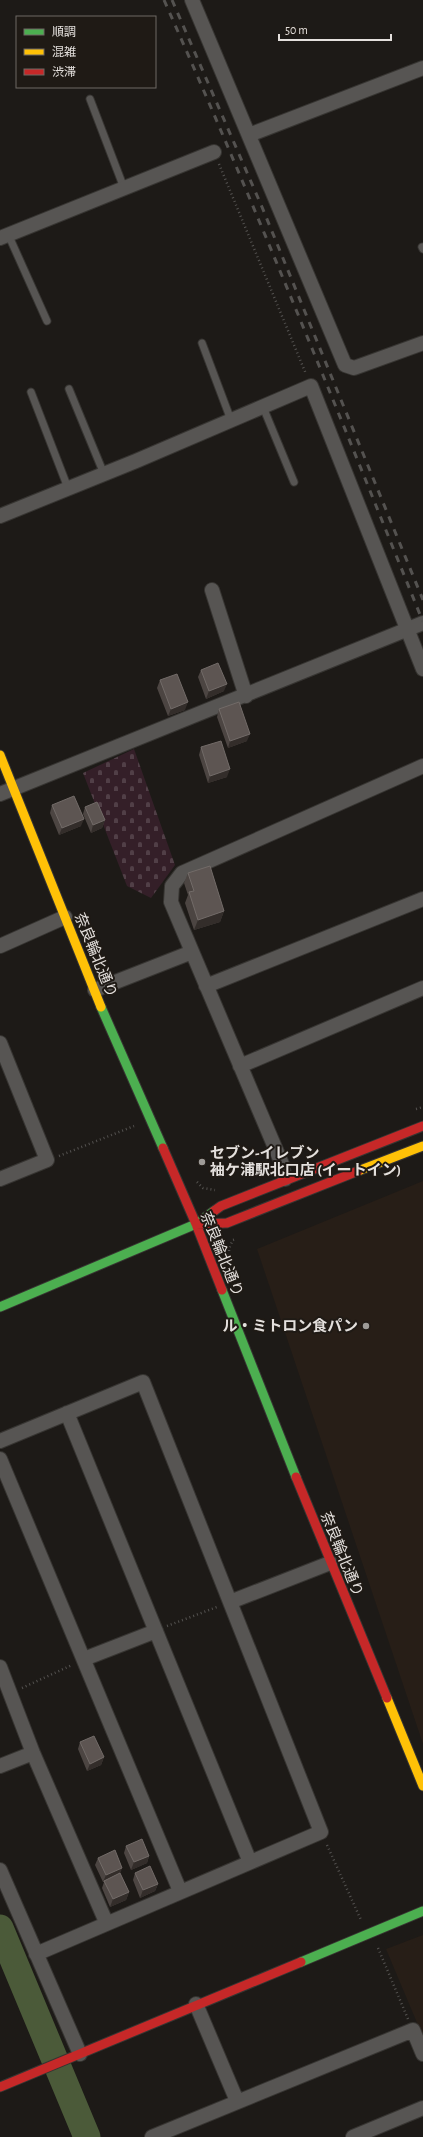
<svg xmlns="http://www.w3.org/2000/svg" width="423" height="2137" viewBox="0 0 423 2137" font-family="'Alegreya Sans','Noto Sans JP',sans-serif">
<defs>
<pattern id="cemetery-stones" width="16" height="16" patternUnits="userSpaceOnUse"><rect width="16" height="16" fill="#341f28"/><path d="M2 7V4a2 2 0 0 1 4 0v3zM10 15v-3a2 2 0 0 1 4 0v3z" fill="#513f47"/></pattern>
</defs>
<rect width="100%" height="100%" fill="#1d1a17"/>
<path fill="#271e17" d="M423,1181v563l-166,-495z
M423,1935v102l-37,-88z"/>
<path fill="url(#cemetery-stones)" d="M134,749l41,116 -24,33 -24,-12 -44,-113z"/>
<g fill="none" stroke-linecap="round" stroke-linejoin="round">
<path stroke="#4b5a39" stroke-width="27" d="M0,1928l87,209"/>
<g stroke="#373532" stroke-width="9">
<path id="lane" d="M90,99l34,89
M8,234l39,87
M422,247l1,2
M202,343l29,77
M69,389l35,85
M31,392l37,96
M263,407l31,75"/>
</g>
<g stroke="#373532" stroke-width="16">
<path id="street" d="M192,0l153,365 9,3 69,-25
M249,135l174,-67
M0,238l214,-86
M0,516l136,-55 175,-75 112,283
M212,590l34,106
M0,794l423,-171
M0,946l65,-29
M206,986l217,-87
M95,990l97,-38
M0,1043l47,117 -47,19
M240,1066l183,-78
M285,1179l-3,-15 -111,-262 1,-16 10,-13 241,-107
M67,1413l183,449
M0,1441l143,-59 178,450 -285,122
M0,1459l180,432
M230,1602l100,-39
M84,1659l72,-28
M0,1667l33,86 73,169
M0,1766l33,-13
M0,1870l80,184
M196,2004l41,97
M152,2137l261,-107 10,24
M353,2137l70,-29"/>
</g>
<g stroke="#373532" stroke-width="11">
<path id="fast" d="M101,1007l62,141
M222,1290l74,187
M0,1307l196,-83 18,-13
M301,1962l122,-51"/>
</g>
<g stroke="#373532" stroke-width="11">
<path id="slow" d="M0,755l101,252
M358,1171l65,-25
M387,1698l36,88"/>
</g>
<g stroke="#373532" stroke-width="11">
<path id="jam" d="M163,1148l33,76 26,66
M214,1211l7,-5 202,-80
M196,1224l31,-1 131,-52
M296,1477l91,221
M0,2087l301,-125"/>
</g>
<path stroke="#545250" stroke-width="2.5" stroke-dasharray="1 3" stroke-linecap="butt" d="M219,164l87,210
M416,1109l7,-2
M59,1156l75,-30
M197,1182l6,6 12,2
M229,1259v-11l4,-8 3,-1
M167,1626l50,-19
M22,1688l50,-23
M327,1845l34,75
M378,1948l30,71"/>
<use href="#lane" stroke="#575553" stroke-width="7"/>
<use href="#street" stroke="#575553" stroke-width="14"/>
<use href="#fast" stroke="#4caf50" stroke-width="9"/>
<use href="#slow" stroke="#ffc107" stroke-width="9"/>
<use href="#jam" stroke="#c62828" stroke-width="9"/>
<path stroke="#545250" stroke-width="3" stroke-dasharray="7 7" stroke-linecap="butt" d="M164,0c91,205 175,414 259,622
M172,0l90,207 161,393"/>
</g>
<path fill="#4c4542" d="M201,670l23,21 -18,8 -8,-22z
M160,680l25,30 -17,6 -11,-28z
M219,709l28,32 -19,7 -11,-31z
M201,747l26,30 -19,6 -9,-28z
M52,805l29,21 -22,9 -9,-22z
M85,807l20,13 -3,8 -11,5 -8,-19z
M188,873l36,38 -4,11 -26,8 -9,-27 3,-8 -4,-12z
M80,1742l24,15 -3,8 -14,6 -9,-22z
M126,1846l23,10 -2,7 -16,7 -7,-17z
M98,1858l22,16 9,18 -3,8 -16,7 -8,-19 2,-6h-1l-8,-17z
M135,1873l23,11 -3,7 -15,7 -7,-18z"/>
<path fill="#332d2a" d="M227,684l-3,7 -18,8 3,-8z
M188,702l-3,8 -17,6 3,-7z
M250,734l-3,7 -19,7 2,-7z
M230,769l-3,8 -19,6 2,-7z
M84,819l-3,7 -22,9 3,-7z
M105,820l-3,8 -11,5 2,-8z
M224,911l-4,11 -26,8 4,-10z
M104,1757l-3,8 -14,6 3,-7z
M149,1856l-2,7 -16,7 3,-8z
M122,1868l-2,7 -16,6 -1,1 3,-7z
M158,1884l-3,7 -15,7 3,-8z
M129,1892l-3,8 -16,7 3,-8z"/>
<path fill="#5d5552" stroke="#726b68" d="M218,663l9,21 -18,7 -8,-21z
M177,674l11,28 -17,7 -11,-29z
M239,702l11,32 -20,7 -11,-32z
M221,741l9,28 -20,7 -9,-29z
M74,796l10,23 -22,9 -10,-23z
M97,802l8,18 -12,5 -8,-18z
M210,866l14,45 -26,9 -9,-28 5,-1 -6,-18z
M94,1736l10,21 -14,7 -10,-22z
M142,1839l7,17 -15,6 -8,-16z
M115,1850l7,18 -16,7 -8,-17z
M150,1866l8,18 -15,6 -8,-17z
M120,1873l9,19 -16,7 -9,-18z"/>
<g fill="#9e9b98" stroke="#1f1a15" stroke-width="1.5">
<circle cx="202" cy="1162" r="4"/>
<circle cx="366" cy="1326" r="4"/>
</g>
<g text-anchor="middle" stroke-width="4" stroke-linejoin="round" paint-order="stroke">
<g font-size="15" fill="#e4e0dd" stroke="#1f1a15">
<text transform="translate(96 955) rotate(68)" y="5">奈良輪北通り</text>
<text transform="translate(222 1254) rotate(68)" y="5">奈良輪北通り</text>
<text transform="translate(342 1554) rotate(68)" y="5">奈良輪北通り</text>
</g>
<g font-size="15" font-weight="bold" fill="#e4e0dd" stroke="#1f1a15" text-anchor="start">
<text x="210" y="1158">セブン-イレブン<tspan x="210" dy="17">袖ケ浦駅北口店 (イートイン)</tspan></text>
<text x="358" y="1331" text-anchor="end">ル・ミトロン食パン</text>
</g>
</g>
<rect x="16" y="16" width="140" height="72" fill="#1f1a15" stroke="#6e6965"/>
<rect x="24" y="29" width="20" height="6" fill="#4caf50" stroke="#6e6965"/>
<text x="52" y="36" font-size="12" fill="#e4e0dd">順調</text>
<rect x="24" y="49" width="20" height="6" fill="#ffc107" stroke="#6e6965"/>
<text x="52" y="56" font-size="12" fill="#e4e0dd">混雑</text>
<rect x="24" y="69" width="20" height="6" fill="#c62828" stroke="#6e6965"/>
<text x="52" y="76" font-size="12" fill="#e4e0dd">渋滞</text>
<path d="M279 34v6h112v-6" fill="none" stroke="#e4e0dd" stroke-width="2"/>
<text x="285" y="34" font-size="12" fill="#e4e0dd" stroke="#1f1a15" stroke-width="3" paint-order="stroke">50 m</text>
</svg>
